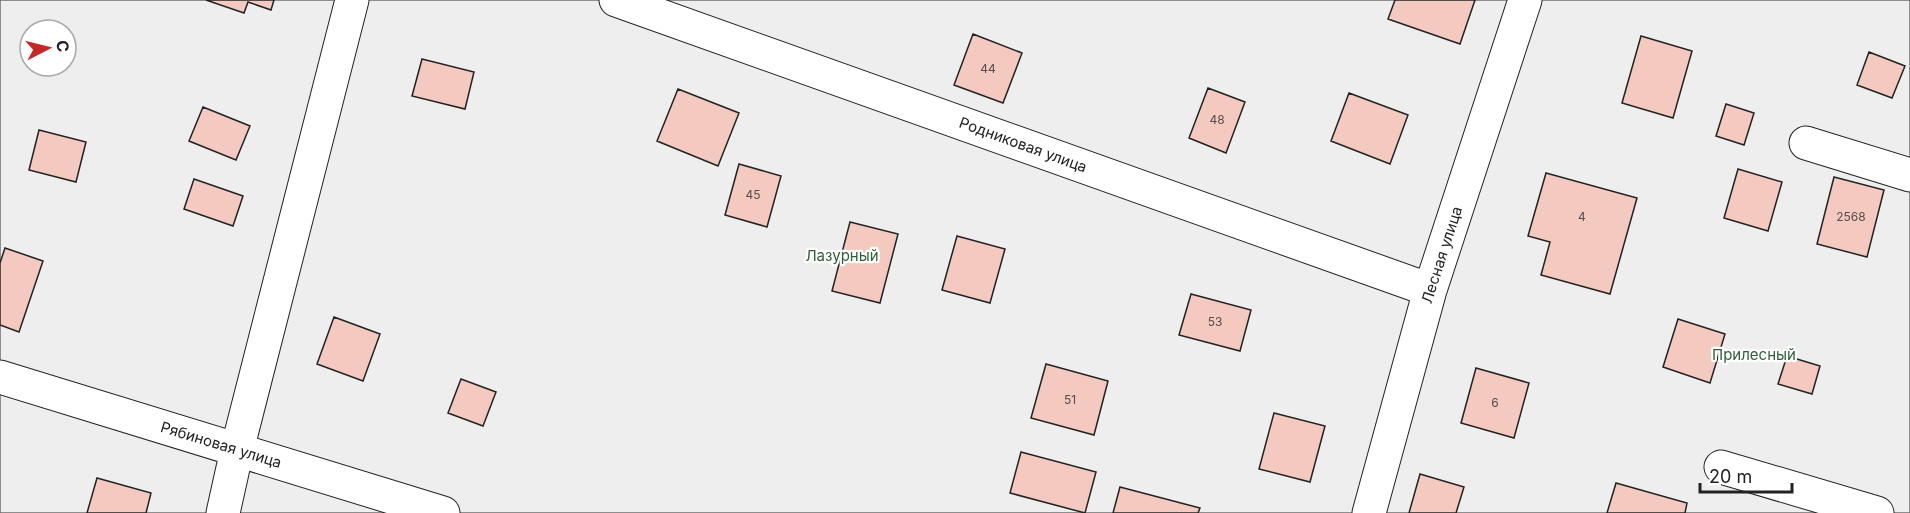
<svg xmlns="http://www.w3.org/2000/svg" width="1910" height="513" viewBox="0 0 1910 513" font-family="Inter,sans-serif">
<rect width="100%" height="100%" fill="#fff"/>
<path fill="#eee" stroke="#6f6f6f" stroke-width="1.5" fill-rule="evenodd" d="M0,0h1910v513h-1910zM30,30h36v36h-36z"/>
<path fill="#f3c9c0" stroke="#222" stroke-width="1.5" d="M206,0h68l-3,10 -23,-8 -4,11z
M1395,0h80l-15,44 -72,-25z
M973,34l49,19 -19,50 -49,-18z
M1641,36l51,15 -19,67 -51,-15z
M1869,52l36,14 -13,32 -35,-13z
M422,59l52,13 -9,37 -53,-13z
M1208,88l37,14 -19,51 -37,-15z
M678,89l61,24 -21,53 -61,-25z
M1349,93l59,22 -18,49 -59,-23z
M1726,104l28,9 -10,32 -28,-9z
M203,107l47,19 -14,34 -47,-19z
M39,130l47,12 -10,40 -47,-12z
M739,164l42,12 -14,51 -42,-12z
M1738,169l44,13 -14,49 -44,-13z
M1546,173l91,25 -27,96 -69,-19 9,-33 -22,-6z
M1834,177l50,13 -17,67 -50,-13z
M194,179l49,17 -10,30 -49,-17z
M850,222l48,12 -18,69 -48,-12z
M957,236l48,13 -15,54 -48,-13z
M5,248l38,13 -24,71 -19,-7v-62z
M1191,294l60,16 -11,41 -61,-16z
M334,317l46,17 -17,47 -46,-17z
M1678,319l47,15 -15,49 -47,-16z
M1787,356l33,10 -8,28 -34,-10z
M1046,364l62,17 -14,54 -63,-17z
M1476,368l53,15 -15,55 -53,-15z
M461,379l35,13 -13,34 -35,-13z
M1274,413l51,13 -15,56 -51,-13z
M1021,452l75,20 -11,41 -75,-20z
M1420,474l44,13 -8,26h-47z
M97,478l54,15 -5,20h-59z
M1616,483l71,20 -2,10h-78z
M1120,487l80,21 -2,5h-85z"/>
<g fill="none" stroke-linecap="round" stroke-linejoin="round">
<g stroke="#222" stroke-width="35">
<path id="minor" d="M616,0l814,290
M1806,143l104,32
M0,377l443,136
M1721,467l156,46
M223,513l14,-63 115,-450
M1369,513l61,-223 95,-290"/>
</g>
<use href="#minor" stroke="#fff" stroke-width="33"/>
</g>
<g text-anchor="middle" stroke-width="4.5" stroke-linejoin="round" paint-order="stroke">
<g font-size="12" fill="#564c4a">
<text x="988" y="73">44</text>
<text x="1217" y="124">48</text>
<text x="753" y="199">45</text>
<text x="1582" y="221">4</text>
<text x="1851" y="221">2568</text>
<text x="1215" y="326">53</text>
<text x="1070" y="404">51</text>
<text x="1495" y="407">6</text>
</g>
<g font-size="15" fill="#222" stroke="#fff">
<text transform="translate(1023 145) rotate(20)" y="5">Родниковая улица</text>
<text transform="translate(1442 255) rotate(-72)" y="5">Лесная улица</text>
<text transform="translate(221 445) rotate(17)" y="5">Рябиновая улица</text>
</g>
<g font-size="15" fill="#2f5e38" stroke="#fff">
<text x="842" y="261">Лазурный</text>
<text x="1754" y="360">Прилесный</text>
</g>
</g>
<g transform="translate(48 48) rotate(83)"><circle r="28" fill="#ffffff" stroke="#a7a7a7" stroke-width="1.5"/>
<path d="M0-4.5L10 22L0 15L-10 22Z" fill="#c62828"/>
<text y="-9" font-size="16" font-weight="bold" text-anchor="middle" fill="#222222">С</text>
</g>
<path d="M1700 483v9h92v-9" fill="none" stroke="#222222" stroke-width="3"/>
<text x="1709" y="483" font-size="18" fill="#222222" stroke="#ffffff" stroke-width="4.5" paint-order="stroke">20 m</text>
</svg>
